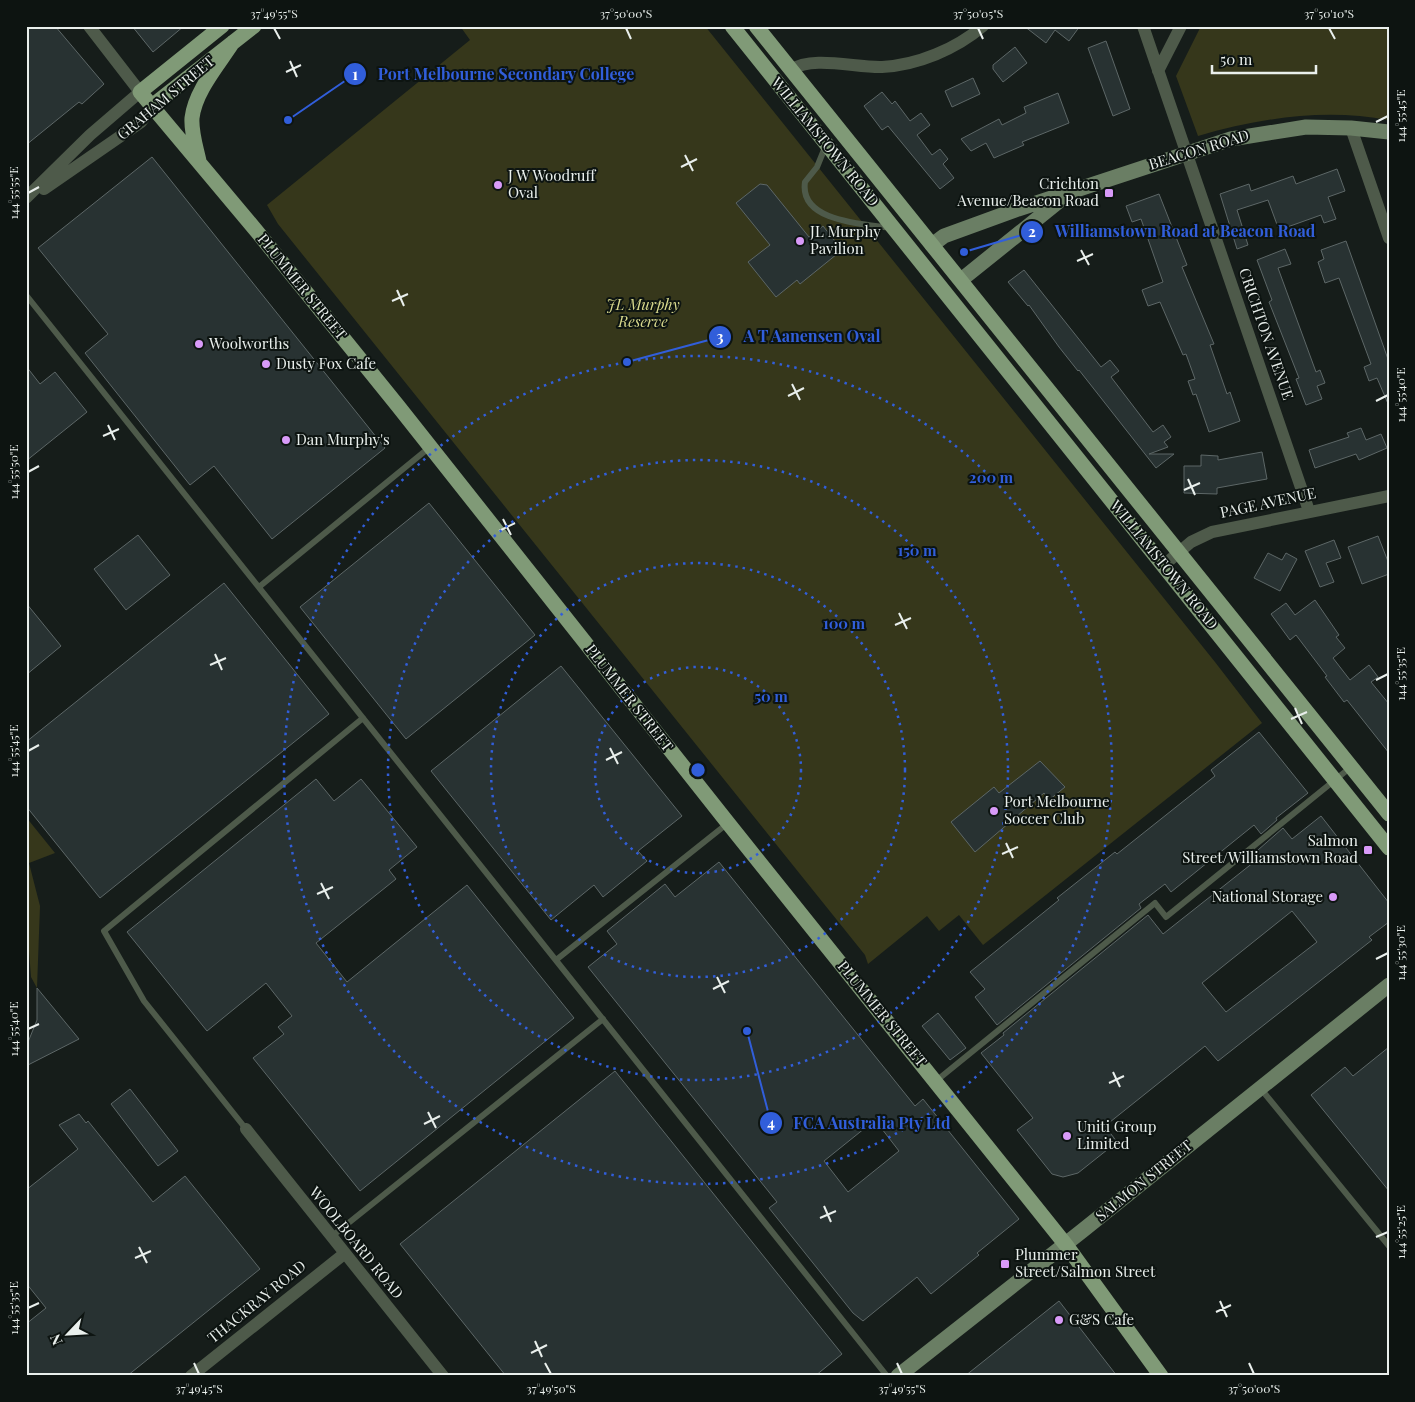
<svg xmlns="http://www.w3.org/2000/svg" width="1415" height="1402" viewBox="0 0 1415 1402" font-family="'Playfair Display',serif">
<rect width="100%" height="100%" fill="#161d1a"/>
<path fill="#36371b" d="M460,26h245l510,636 47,61 -279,222 -24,-30 -20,16 -12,-15 -59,48 -3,-9 -587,-731 -11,-19 203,-165z
M1201,26h188v94c-65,-12 -129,-2 -191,16l-22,-60z
M26,817l29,36 -26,10 11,43 -3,82 -6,-11 -5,-64z"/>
<path fill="#283232" stroke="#5d6767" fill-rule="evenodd" d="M26,26h29l49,58 -22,20 -3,-2 -53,43z
M132,26h52l-31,26z
M1024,26h56l-11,15 -14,-11 -9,13z
M1106,41l24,68 -17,7 -25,-68z
M1015,47l12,16 -24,19 -10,-13v-4z
M973,78l7,16 -28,13 -7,-16z
M882,92l10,12 3,-3 15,20 11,-8 9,12 -13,10 15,20 8,-6 8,10 -5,5 11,14 -14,11 -52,-63 -6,4 -18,-24z
M1058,93l11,30 -47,19 2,3 -30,13 -8,-15 -15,8 -10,-12 38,-20 3,6 24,-12 -2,-6z
M152,157l233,291 -113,91 -58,-73 -24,19 -105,-132 23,-19 -70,-86z
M1337,169l8,22 -17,6 8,22 -12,4 -3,-8 -42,15 -11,-30 -31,10 11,35 -11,4 -17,-55 29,-10 2,7 42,-15 3,8z
M760,184l7,1 42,52 14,-11 19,24 -42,34 -3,-4 -21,17 -28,-35 22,-17 -34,-42z
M1159,194l28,71 -5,2 32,77 -4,1 17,49 3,-2 10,29 -31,11 -13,-38 -3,1 -5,-14 7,-2 -9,-25 -3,1 -23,-53 -12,4 -6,-16 21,-8 -22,-63 -9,3 -6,-16z
M1346,241l43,121v44l-12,-28 -8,3 -5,-14 7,-3 -32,-86 -14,5 -7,-21 6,-3 -3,-9z
M1285,249l6,15 -13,4 38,104 4,-2 5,13 -8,3 5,13 -16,6 -10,-26 3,-1 -30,-76 3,-2 -15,-40z
M1024,270l77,97 9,-7 9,11 -8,6 42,55 10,-7 8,12 -7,5 4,5 -19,7h25l-18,14 -77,-98 -1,1 -19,-24 -30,-42 -1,1 -20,-24z
M26,366l14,18 15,-12 32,40 -61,49z
M1361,428l5,12 15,-6 6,14 -28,12 -3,-6 -41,14 -6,-18 40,-13 -2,-4z
M1262,452l5,27 -50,9v6l-33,-1v-27h17v-11l17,1v4z
M429,503l106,132 -129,104 -106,-132z
M138,535l32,40 -44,35 -32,-41z
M1378,536l11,28v10l-27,10 -14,-37z
M1334,540l7,18 -15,5 8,19 -14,5 -15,-36z
M1268,553l14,7 4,-7 11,6 -17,32 -26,-13z
M224,583l105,131 -229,184 -74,-92v-64z
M1315,600l24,35 -3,2 9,11 -12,10 17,22 19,-15 9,12 -7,5 18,22v49l-42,-53 -3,2 -19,-25 2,-1 -31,-41 -6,5 -19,-26 15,-11 9,12z
M26,603l35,43 -35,29z
M561,666l121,150 -44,35 9,10 -44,36 -9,-12 -43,35 -120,-149z
M1259,732l49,61 -32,25 1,2 -16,14 -7,-9 -83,67 -6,-8 -26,20 2,4 -144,117 -22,-28 10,-8 -15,-17 89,-72 -2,-2 58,-46 2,2 98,-78 -4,-6z
M1040,761l25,26 -16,13 -5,-7 -69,59 -24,-30 43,-35 5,6z
M316,779l18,22 27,-22 56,68 -28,23 7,9 -80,64 31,39 120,-97 107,133 -214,173 -107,-133 31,-24 -6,-7 14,-11 -26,-33 -59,48 -80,-99z
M1321,816l68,87v19l-20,15 3,3 -154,121 -13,-15 -100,80 12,16 -39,31 -15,4 -11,-3 -35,-44 16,-12 -52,-65 23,-18 -1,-2 145,-118 15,19 91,-72 -4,-5 33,-29 9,11zM1292,911l25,31 -91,70 -24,-29z
M719,862l196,244 8,-7 96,120 -42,34 2,2 -48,39 -14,-17 -54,44 -10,-8 -84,-105 8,-6 -189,-235 29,-23 -10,-13 58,-47 10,13zM875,1120l24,31 -51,41 -24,-31z
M37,988l42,51 -53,27v-19l11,-27z
M938,1013l28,35 -16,12 -28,-34z
M1389,1047v144l-78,-96 34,-28 8,9z
M615,1071l227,283 -27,22h-309l-106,-132z
M130,1089l48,62 -20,15 -47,-62z
M79,1114l7,9 2,-2 65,81 32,-26 75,93 -133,107h-101v-52l20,-16 -20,-25v-93l52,-41 -19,-24z
M1059,1301l58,75h-152z"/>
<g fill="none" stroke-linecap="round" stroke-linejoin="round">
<path stroke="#4e5a4a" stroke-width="6" d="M826,145l-9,22 -12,15c-6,40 59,42 86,46
M26,295l861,1081
M259,587l171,-140
M556,960l172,-137
M936,1081l219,-178 11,14 185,-150
M1261,1089l128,157
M246,1129l-102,-128 -40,-70 259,-213
M331,1237l272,-218"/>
<path stroke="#4e5a4a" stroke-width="12" d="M1143,26l166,485
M791,70c21,-15 65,-2 91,-3 36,-2 74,-18 101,-41
M1158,71l23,-45
M1351,128l38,110
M44,189l97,-67 11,-16
M26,198l64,-63 50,-43 -51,-66
M1164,565l27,-23 21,-10 177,-36
M246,1129l197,247
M191,1376l153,-122"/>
<path stroke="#6a7e64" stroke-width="15" d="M932,245l12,-9 74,-27 213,-70 75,-12 45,1 38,4
M961,280l102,-82
M898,1376l184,-145 307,-246"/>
<path stroke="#809a77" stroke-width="15" d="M222,26l-82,66 119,142 139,172 330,417 338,422 95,131
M732,26l657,822
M756,26l633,788
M152,106l102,-80
M199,161c-3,-14 -8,-29 -7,-43 3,-27 27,-54 41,-76"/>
</g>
<path fill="none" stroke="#e9efec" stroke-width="2" d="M274,28l6,11M626,28l5,11M978,28l5,11M1329,28l6,11M290,61l7,16M286,72l15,-7M1376,122l12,-6M685,155l8,16M681,167l16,-8M28,193l11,-6M1081,250l8,15M1077,261l16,-7M397,290l7,16M392,301l16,-7M792,384l8,16M788,396l16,-8M1376,401l12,-6M108,425l7,15M103,436l16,-7M28,472l11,-6M1188,479l7,16M1184,490l16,-7M503,519l8,16M499,531l16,-8M899,613l8,16M895,625l16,-7M215,654l7,16M210,665l16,-7M1376,680l12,-6M1295,708l7,16M1291,719l16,-7M610,748l8,16M28,751l11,-6M606,760l16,-8M1006,843l7,15M1002,854l16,-7M321,883l8,16M317,894l16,-7M1376,959l12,-6M717,977l8,16M713,989l16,-8M28,1029l11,-5M1113,1072l7,15M1109,1083l15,-7M428,1112l8,16M424,1124l16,-8M824,1206l7,16M820,1218l16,-7M1376,1237l12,-5M139,1247l8,16M135,1258l16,-7M1220,1301l7,16M28,1308l11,-5M1216,1312l15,-7M535,1341l7,16M531,1353l16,-8M194,1363l5,11M545,1363l6,11M897,1363l5,11M1249,1363l5,11"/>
<g fill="none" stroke="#315eda" stroke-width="2.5" stroke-dasharray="2.5 5">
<circle cx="698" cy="770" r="103"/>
<circle cx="698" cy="770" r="207"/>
<circle cx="698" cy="770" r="310"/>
<circle cx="698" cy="770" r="414"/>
</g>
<g fill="#d89af8" stroke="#0d1411" stroke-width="2">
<circle cx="498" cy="185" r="5"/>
<rect x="1104" y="188" width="10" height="10" rx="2.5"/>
<circle cx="800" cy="241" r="5"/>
<circle cx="199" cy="344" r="5"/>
<circle cx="266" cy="364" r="5"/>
<circle cx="286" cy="440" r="5"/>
<circle cx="994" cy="811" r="5"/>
<rect x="1363" y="845" width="10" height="10" rx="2.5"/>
<circle cx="1333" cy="897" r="5"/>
<circle cx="1067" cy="1136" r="5"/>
<rect x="1000" y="1259" width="10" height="10" rx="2.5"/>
<circle cx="1059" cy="1320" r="5"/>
</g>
<g text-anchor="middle" stroke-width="4" stroke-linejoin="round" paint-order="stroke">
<g font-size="15" fill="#e9efec" stroke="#0d1411">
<text transform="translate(166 98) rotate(-40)" y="5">GRAHAM STREET</text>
<text transform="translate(825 142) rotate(51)" y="5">WILLIAMSTOWN ROAD</text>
<text transform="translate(1199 150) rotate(-17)" y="5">BEACON ROAD</text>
<text transform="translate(302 287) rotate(51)" y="5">PLUMMER STREET</text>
<text transform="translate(1266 334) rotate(71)" y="5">CRICHTON AVENUE</text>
<text transform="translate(1268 503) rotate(-12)" y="5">PAGE AVENUE</text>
<text transform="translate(1164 565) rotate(51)" y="5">WILLIAMSTOWN ROAD</text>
<text transform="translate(629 698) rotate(52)" y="5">PLUMMER STREET</text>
<text transform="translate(882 1014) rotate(51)" y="5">PLUMMER STREET</text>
<text transform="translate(1144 1181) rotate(-39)" y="5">SALMON STREET</text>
<text transform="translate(356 1243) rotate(51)" y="5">WOOLBOARD ROAD</text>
<text transform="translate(257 1302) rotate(-39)" y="5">THACKRAY ROAD</text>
</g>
<g font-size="15" fill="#e9efec" stroke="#0d1411" text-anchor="start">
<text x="508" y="181">J W Woodruff<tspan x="508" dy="17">Oval</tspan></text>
<text x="1099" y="189" text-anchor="end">Crichton<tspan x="1099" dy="17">Avenue/Beacon Road</tspan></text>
<text x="810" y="237">JL Murphy<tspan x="810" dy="17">Pavilion</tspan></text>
<text x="209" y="349">Woolworths</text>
<text x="276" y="369">Dusty Fox Cafe</text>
<text x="296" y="445">Dan Murphy's</text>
<text x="1004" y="807">Port Melbourne<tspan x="1004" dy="17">Soccer Club</tspan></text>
<text x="1358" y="846" text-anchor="end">Salmon<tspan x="1358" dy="17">Street/Williamstown Road</tspan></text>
<text x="1323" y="902" text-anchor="end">National Storage</text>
<text x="1077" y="1132">Uniti Group<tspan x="1077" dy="17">Limited</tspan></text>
<text x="1015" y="1260">Plummer<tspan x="1015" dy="17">Street/Salmon Street</tspan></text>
<text x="1069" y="1325">G&amp;S Cafe</text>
</g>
<g font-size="15" font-style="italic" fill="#dadb8e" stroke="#0d1411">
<text x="643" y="310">JL Murphy<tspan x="643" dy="17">Reserve</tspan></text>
</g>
</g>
<circle cx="698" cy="770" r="8" fill="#315eda" stroke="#0d1411" stroke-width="2.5"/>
<g font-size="15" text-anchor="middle" font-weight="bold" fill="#315eda" stroke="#0d1411" stroke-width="4" stroke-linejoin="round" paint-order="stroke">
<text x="991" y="483">200 m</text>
<text x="917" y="556">150 m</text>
<text x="844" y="629">100 m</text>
<text x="771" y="702">50 m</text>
</g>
<path fill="none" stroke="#315eda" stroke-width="2" d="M288 120L355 74M964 252L1032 232M627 362L720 337M747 1031L771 1123"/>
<g fill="#315eda" stroke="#0d1411" stroke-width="2">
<circle cx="288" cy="120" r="5"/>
<circle cx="964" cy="252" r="5"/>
<circle cx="627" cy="362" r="5"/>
<circle cx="747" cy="1031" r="5"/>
<circle cx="355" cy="74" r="12"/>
<circle cx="1032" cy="232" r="12"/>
<circle cx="720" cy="337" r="12"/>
<circle cx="771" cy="1123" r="12"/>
</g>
<g font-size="15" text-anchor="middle" font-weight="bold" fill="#fff">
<text x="355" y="80">1</text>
<text x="1032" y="237">2</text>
<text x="720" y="342">3</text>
<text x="771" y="1128">4</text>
</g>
<g font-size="16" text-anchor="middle" font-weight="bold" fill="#315eda" stroke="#0d1411" stroke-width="4" stroke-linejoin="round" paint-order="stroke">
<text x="506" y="80">Port Melbourne Secondary College</text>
<text x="1185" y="237">Williamstown Road at Beacon Road</text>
<text x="812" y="342">A T Aanensen Oval</text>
<text x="872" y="1129">FCA Australia Pty Ltd</text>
</g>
<rect width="1415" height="1402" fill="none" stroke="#0d1411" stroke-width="55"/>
<g transform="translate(68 1334) rotate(245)" stroke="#0d1411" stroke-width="4" paint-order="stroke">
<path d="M0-4L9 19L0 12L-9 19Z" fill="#e9efec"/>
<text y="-8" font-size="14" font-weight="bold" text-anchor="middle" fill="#e9efec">N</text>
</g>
<path d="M1212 65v8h104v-8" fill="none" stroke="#e9efec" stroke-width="2.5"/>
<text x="1220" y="65" font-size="15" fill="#e9efec" stroke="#0d1411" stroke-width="4" paint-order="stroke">50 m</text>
<rect x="28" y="28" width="1360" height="1346" fill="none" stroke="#e9efec" stroke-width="2"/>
<g font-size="12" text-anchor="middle" fill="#e9efec">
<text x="274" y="18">37°49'55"S</text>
<text x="626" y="18">37°50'00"S</text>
<text x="978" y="18">37°50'05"S</text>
<text x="1329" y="18">37°50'10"S</text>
<text transform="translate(1401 116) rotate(-90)" y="4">144°55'45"E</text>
<text transform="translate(14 193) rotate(-90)" y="4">144°55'55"E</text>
<text transform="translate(1401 395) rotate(-90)" y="4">144°55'40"E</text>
<text transform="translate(14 472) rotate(-90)" y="4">144°55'50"E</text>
<text transform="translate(1401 674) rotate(-90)" y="4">144°55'35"E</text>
<text transform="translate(14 751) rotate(-90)" y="4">144°55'45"E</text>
<text transform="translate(1401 953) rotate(-90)" y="4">144°55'30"E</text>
<text transform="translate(14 1029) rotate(-90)" y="4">144°55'40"E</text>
<text transform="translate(1401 1232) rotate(-90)" y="4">144°55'25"E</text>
<text transform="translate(14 1308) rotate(-90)" y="4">144°55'35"E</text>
<text x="199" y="1393">37°49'45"S</text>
<text x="551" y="1393">37°49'50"S</text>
<text x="902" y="1393">37°49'55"S</text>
<text x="1254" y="1393">37°50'00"S</text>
</g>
</svg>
